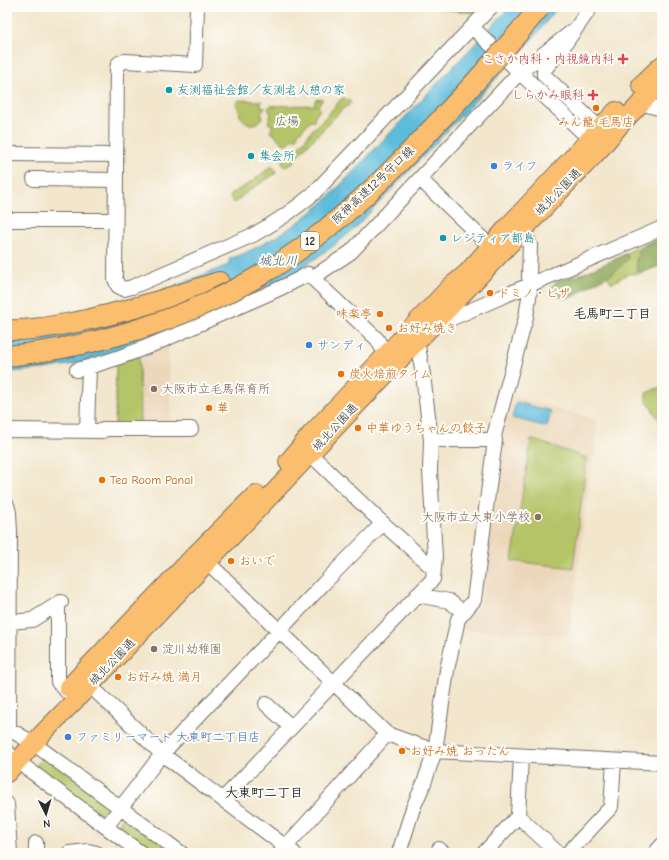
<svg xmlns="http://www.w3.org/2000/svg" width="669" height="860" viewBox="0 0 669 860" font-family="'Comic Neue','Klee One',sans-serif">
<rect width="100%" height="100%" fill="#fdfcf7"/>
<filter id="ink" filterUnits="userSpaceOnUse"><feTurbulence type="fractalNoise" baseFrequency=".025" numOctaves="2"/><feDisplacementMap in="SourceGraphic" scale="8" xChannelSelector="R" yChannelSelector="G"/><feConvolveMatrix kernelMatrix="1 2 1 2 8 2 1 2 1" color-interpolation-filters="sRGB"/></filter>
<filter id="wash" filterUnits="userSpaceOnUse"><feTurbulence type="fractalNoise" baseFrequency=".012" numOctaves="4" result="noise"/><feDisplacementMap in="SourceGraphic" scale="16" xChannelSelector="R" yChannelSelector="G"/><feGaussianBlur stdDeviation="0.9" result="paint"/><feColorMatrix in="noise" values="0 0 0 0 0 0 0 0 0 0 0 0 0 0 0 0 0 1.4 0 .05"/><feComposite in="paint" operator="in"/></filter>
<g filter="url(#wash)">
<rect width="100%" height="100%" fill="#f2e6cc"/>
<path fill="#ecd7ba" d="M168,341l3,85h-31l-1,-73z
M512,396l86,24 -29,215 -106,-5 2,-8 15,-19 23,-172z"/>
<path fill="#b5c467" stroke="#707849" d="M427,7h53l-5,6z
M344,98l7,4 -4,5 -1,-1 -5,5 -43,44 -4,6 1,1 -10,5 -3,-4 1,-4 20,-17 10,-13 14,-13 14,-17z
M322,99v2l-4,4 2,5 -6,7 1,2 -2,2 -2,-1 -14,15 1,2 -2,2 -2,-1 -6,6c-9,1 -10,-9 -18,-12l2,-4v-3l-4,-2 3,-9 -3,-6 2,-2 45,-1v-5z
M239,100l22,1v5l4,1 -4,6 2,5c-2,1 -4,3 -5,4 -9,6 -14,-2 -19,-7l1,-2 -4,-9z
M270,167h3l3,4 -1,3 -28,18 -13,11 -4,-6 1,-3 22,-13z
M662,237v25l-23,11 -11,1 -16,9 -12,-15 32,-18z
M139,353l1,73h-25l1,-64z
M658,388h4v46l-1,-11 -15,-23v-7z
M531,439l56,19 -14,110 -61,-7z
M45,755l68,50 -12,16 -68,-52z
M125,815l51,38h-31l-32,-23z"/>
<path fill="#90aa5c" stroke="#5e6a44" d="M662,238v27l-21,8 -4,-3 -1,-8 4,-15z
M627,254l1,5 -15,14 -27,15 -11,8 -8,2 -7,-1 -8,-4 -1,-6 6,-6 27,-8z"/>
<path fill="#5dbbdb" stroke="#447383" d="M510,7h48l-28,35 -111,119 -67,70 -20,16 -44,30 -166,73 -48,14 -30,5 -37,3v-41l65,-5 156,-61 2,-7c8,-1 16,-6 23,-9 29,-14 53,-31 76,-52z
M516,402l35,9 -4,16 -35,-9z"/>
</g>
<g filter="url(#ink)">
<g fill="none" stroke-linecap="round" stroke-linejoin="round">
<g stroke="#716c63" stroke-width="16">
<path id="minor" d="M197,7l-2,58 -70,-4 -6,2 -2,5 -2,211 3,7 6,3 8,-2 121,-52c22,-12 41,-25 60,-41l178,-187
M591,7l-31,44 -16,19v5l51,49 7,3
M472,27l125,119
M640,103l22,6
M7,154l109,1
M34,179l82,1
M420,179l70,67
M7,220h108
M312,278l39,-26 168,-179 55,-43
M433,325l17,-6 212,-91
M77,370c50,-12 96,-34 142,-55 30,-13 61,-25 89,-41l69,65 13,23
M7,430l95,1 1,-2h88
M87,431l2,-64
M431,440h64
M304,448l73,70 57,51
M7,505l2,8 1,19 -1,198
M201,556l186,178 48,17 227,12
M417,595l32,6 14,11
M58,604v78l8,9
M10,622l22,-2 29,-18
M82,678l80,76 132,99
M266,704l25,23
M7,728l26,15 148,110
M7,752l10,9 124,92
M223,799l210,-220 2,-22 -5,-86 1,-31 -8,-65 -6,-34
M7,804l3,49
M518,816l40,37
M106,827l56,-73 117,-123 45,-48 59,-60
M36,843v10
M439,849l5,4
M69,853l19,-2 9,2
M280,853l107,-119
M399,853l14,-45 11,-25 11,-32 12,-81 11,-51 16,-19 21,-160 -1,-4 32,-119 5,-33 -2,-7 1,-32 -7,-15 -7,-7
M484,853l34,-37 3,-60
M568,853l43,-46 3,-46
M655,853l7,-8"/>
</g>
<g stroke="#716c63" stroke-width="20">
<path id="major" d="M641,85l21,-20
M288,462l24,-29 138,-146 17,-14 46,-52 103,-110
M68,688l129,-135 59,-59
M7,773l36,-40 57,-58 500,-526 20,-24 42,-44"/>
</g>
<g stroke="#716c63" stroke-width="22">
<path id="highway" d="M7,330c24,1 47,-4 70,-8 49,-10 95,-25 142,-40"/>
</g>
<use href="#minor" stroke="#fff" stroke-width="14"/>
<use href="#major" stroke="#fbbe6e" stroke-width="18"/>
<use href="#highway" stroke="#fbbe6e" stroke-width="20"/>
<g stroke="#716c63" stroke-width="22" stroke-linecap="butt">
<path id="highway-bridge" d="M7,356c96,-10 188,-39 270,-91 61,-40 113,-91 162,-144 35,-37 69,-75 101,-114"/>
</g>
<use href="#highway-bridge" stroke="#fbbe6e" stroke-width="20"/>
</g>
</g>
<g fill="#e0444e" stroke="#fdfcf7" stroke-width="1.5">
<path d="M621 53h4v4h4v4h-4v4h-4v-4h-4v-4h4z"/>
<path d="M591 89h4v4h4v4h-4v4h-4v-4h-4v-4h4z"/>
</g>
<g fill="#0f9aa8" stroke="#fdfcf7" stroke-width="1.5">
<circle cx="169" cy="90" r="4"/>
<circle cx="251" cy="156" r="4"/>
<circle cx="443" cy="238" r="4"/>
</g>
<g fill="#e8710a" stroke="#fdfcf7" stroke-width="1.5">
<circle cx="596" cy="108" r="4"/>
<circle cx="490" cy="293" r="4"/>
<circle cx="380" cy="314" r="4"/>
<circle cx="389" cy="328" r="4"/>
<circle cx="341" cy="374" r="4"/>
<circle cx="209" cy="408" r="4"/>
<circle cx="358" cy="428" r="4"/>
<circle cx="102" cy="480" r="4"/>
<circle cx="231" cy="561" r="4"/>
<circle cx="118" cy="677" r="4"/>
<circle cx="402" cy="751" r="4"/>
</g>
<g fill="#3f7fe0" stroke="#fdfcf7" stroke-width="1.5">
<circle cx="494" cy="166" r="4"/>
<circle cx="309" cy="345" r="4"/>
<circle cx="68" cy="737" r="4"/>
</g>
<g fill="#8d6e63" stroke="#fdfcf7" stroke-width="1.5">
<circle cx="154" cy="389" r="4"/>
<circle cx="538" cy="517" r="4"/>
<circle cx="154" cy="649" r="4"/>
</g>
<g text-anchor="middle" stroke-width="4" stroke-linejoin="round" paint-order="stroke">
<rect fill="#fdfcf7" stroke="#6a6a68" stroke-width="1" x="301" y="232" width="18" height="18" rx="3"/>
<g font-size="11" font-weight="bold" fill="#2b2b2b">
<text x="310" y="245">12</text>
</g>
<g font-size="12" fill="#be3a42" stroke="#fdfcf7" text-anchor="end">
<text x="614" y="63">こさか内科・内視鏡内科</text>
<text x="584" y="99">しらかみ眼科</text>
</g>
<g font-size="12" fill="#0d838f" stroke="#fdfcf7" text-anchor="start">
<text x="177" y="94">友渕福祉会館／友渕老人憩の家</text>
<text x="259" y="160">集会所</text>
<text x="451" y="242">レジティア都島</text>
</g>
<g font-size="12" fill="#54593d" stroke="#fdfcf7">
<text x="287" y="125">広場</text>
</g>
<g font-size="12" fill="#c56008" stroke="#fdfcf7" text-anchor="start">
<text x="596" y="126" text-anchor="middle">みん龍 毛馬店</text>
<text x="498" y="297">ドミノ・ピザ</text>
<text x="372" y="318" text-anchor="end">味楽亭</text>
<text x="397" y="332">お好み焼き</text>
<text x="349" y="378">炭火焙煎タイム</text>
<text x="217" y="412">華</text>
<text x="366" y="432">中華ゆうちゃんの餃子</text>
<text x="110" y="484">Tea Room Panal</text>
<text x="239" y="565">おいで</text>
<text x="126" y="681">お好み焼 満月</text>
<text x="410" y="755">お好み焼 おったん</text>
</g>
<g font-size="12" fill="#366cbe" stroke="#fdfcf7" text-anchor="start">
<text x="502" y="170">ライフ</text>
<text x="317" y="349">サンディ</text>
<text x="76" y="741">ファミリーマート 大東町二丁目店</text>
</g>
<g font-size="12" fill="#2b2b2b" stroke="#fdfcf7">
<text transform="translate(373 185) rotate(-43)" y="4">阪神高速12号守口線</text>
<text transform="translate(558 192) rotate(-46)" y="4">城北公園通</text>
<text transform="translate(335 427) rotate(-47)" y="4">城北公園通</text>
<text transform="translate(112 662) rotate(-46)" y="4">城北公園通</text>
</g>
<g font-size="12" fill="#785e54" stroke="#fdfcf7" text-anchor="start">
<text x="162" y="393">大阪市立毛馬保育所</text>
<text x="530" y="521" text-anchor="end">大阪市立大東小学校</text>
<text x="162" y="653">淀川幼稚園</text>
</g>
<g font-size="13" font-style="italic" fill="#3c5d69" stroke="#fdfcf7">
<text x="278" y="265">城北川</text>
</g>
<g font-size="13" font-weight="bold" fill="#2b2b2b" stroke="#fdfcf7">
<text x="612" y="318">毛馬町二丁目</text>
<text x="264" y="797">大東町二丁目</text>
</g>
</g>
<rect width="669" height="860" fill="none" stroke="#fdfcf7" stroke-width="24"/>
<g transform="translate(46 814) rotate(175)" stroke="#fdfcf7" stroke-width="3" paint-order="stroke">
<path d="M0-3L7 15L0 10L-7 15Z" fill="#2b2b2b"/>
<text y="-6" font-size="11" font-weight="bold" text-anchor="middle" fill="#2b2b2b">N</text>
</g>
</svg>
